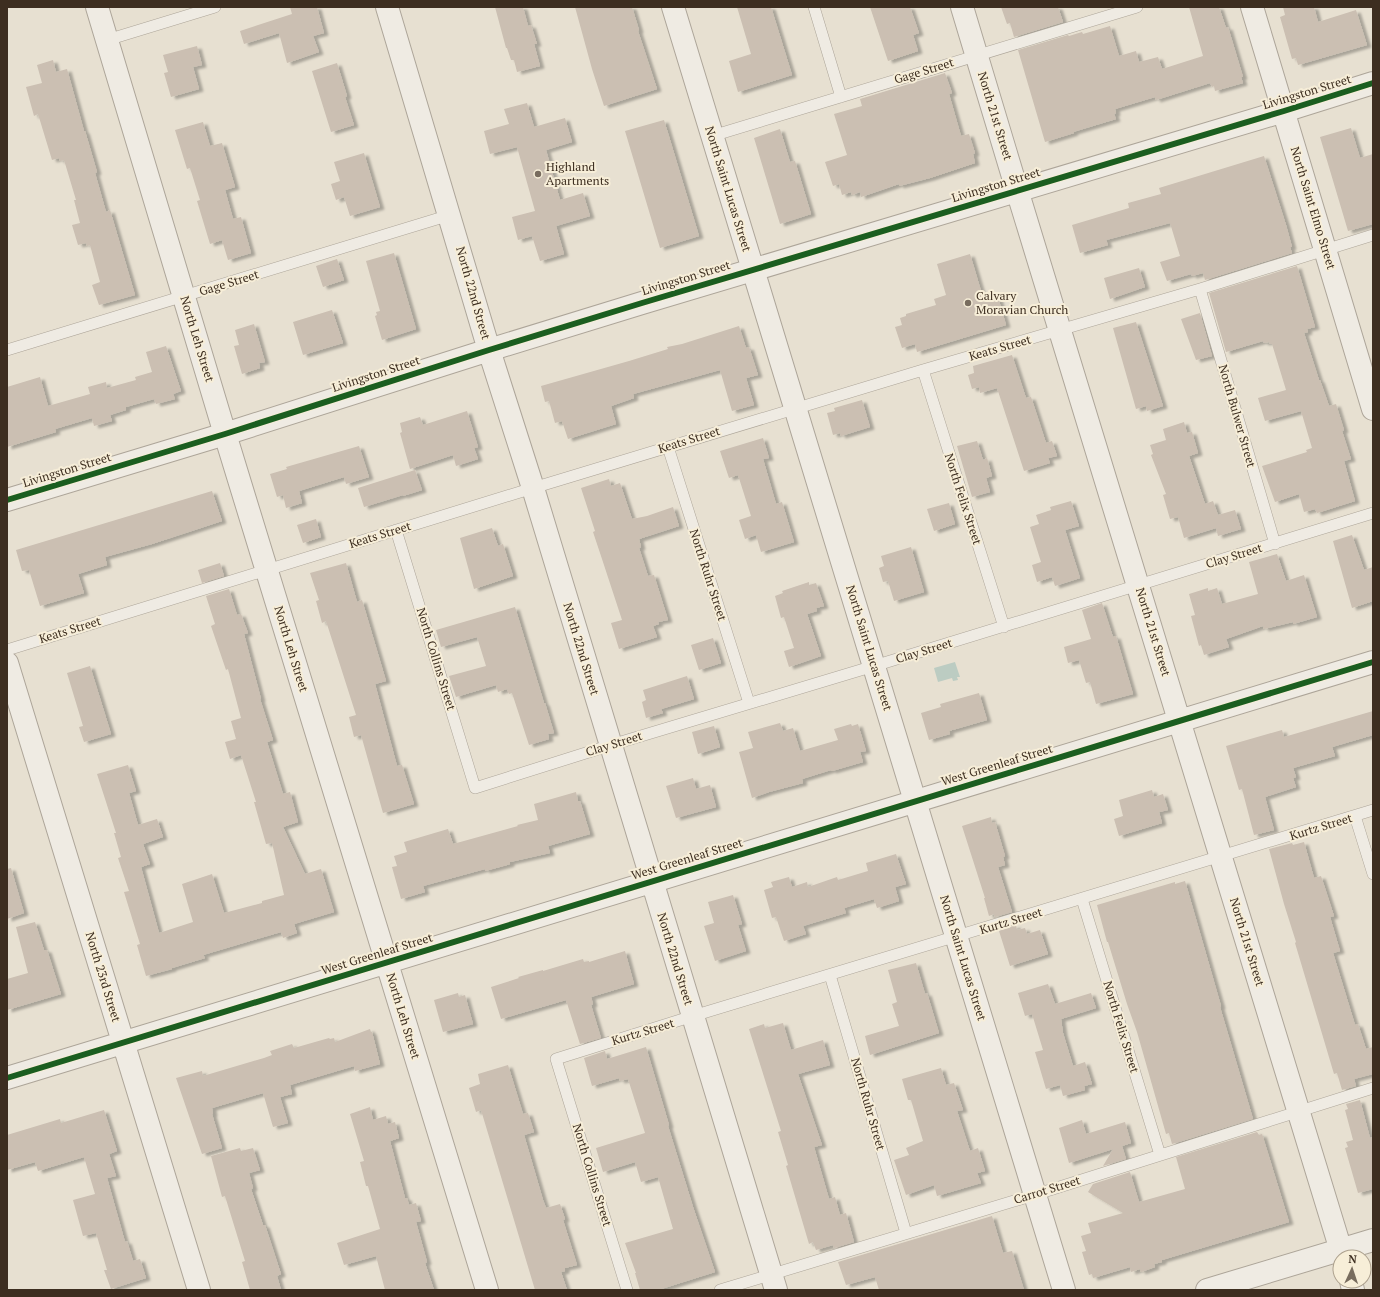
<svg xmlns="http://www.w3.org/2000/svg" width="1380" height="1297" viewBox="0 0 1380 1297" font-family="'PT Serif',serif">
<defs>
<filter id="shadow"><feDropShadow dx="4.5" dy="2.5" stdDeviation="1" flood-color="#0004"/></filter>
</defs>
<rect width="100%" height="100%" fill="#e7e0d1"/>
<path fill="#bcccc2" d="M955,662l5,15h-3l1,3 -5,1 -1,-3 -14,4 -4,-14z"/>
<path fill="#cbbfb2" filter="url(#shadow)" d="M290,7h27l7,26 -11,3 6,16 -32,11 -8,-30 -35,11 -4,-13 52,-17z
M495,7h28l5,19 3,-1 6,19h-3l6,22 -23,6 -3,-12h-3l-4,-12h-1z
M575,7h57l7,23 -1,1 19,58 -53,17 -12,-37z
M737,7h34l21,68 -54,17 -9,-31 22,-7z
M870,7h40l9,26 -6,2 5,16 -30,10z
M1001,7h57l5,15 -49,15 -4,-14 -3,1z
M1189,7h30l7,21 2,-1 15,50h-2l2,6 -28,8 -1,-5 -2,1 -2,-4 -54,17 -1,-3 -40,12 1,4 -2,1 2,5 -43,13 1,1 -29,9 -27,-92 50,-15 1,1 13,-4 1,2 27,-8 9,30 17,-5 3,11 19,-5 4,12 41,-13z
M1283,7h31l4,15 38,-12 11,35 -69,20 -2,-7 -4,1 -12,-42 5,-2z
M197,46l5,19 -9,2 6,22 -28,8 -7,-24 4,-1 -5,-17z
M53,60l3,12 11,-3 17,62h1l12,41 -2,1 11,39 4,-2 25,85 -36,10 -7,-20 8,-3 -10,-37 -3,1 -1,-3 -8,2 -6,-20 8,-2 -6,-23h2l-12,-40 -4,1 -1,-3 -7,2 -14,-46 -4,2 -8,-29 16,-4 -5,-18z
M337,63l10,33 -2,1 9,28 -23,7 -19,-61z
M945,73l7,20 -3,1 12,42 8,-2 6,19 -2,1 2,9 -45,15 -31,8v-2l-38,13 -1,-5 -8,3 -1,-3 -9,3 -3,-11 -6,2 -8,-24 22,-7 -13,-41 28,-8 -2,-7z
M527,103l7,24 31,-9 7,24 -26,8 14,50 23,-7 7,23 -34,10 8,28 -24,7 -8,-25 -14,4 -6,-23 23,-6 -18,-64 -27,7 -6,-23 25,-7 -5,-15z
M664,120l35,116 -39,12 -35,-117z
M203,122l7,24 12,-3 13,44 -10,3 8,29 8,-2 10,36 -23,7 -6,-20 -12,4 -13,-43 3,-1 -10,-32 -3,1 -12,-39z
M1351,128l9,30 13,-4v70l-25,7 -28,-94z
M780,129l10,33 5,-1 16,53 -31,10 -26,-86z
M364,153l16,54 -30,9 -6,-19 -8,3 -5,-16 9,-3 -6,-19z
M1264,156l22,69 6,22h-2l2,6 -87,27 -2,-7 -11,3 -1,-2 -24,7 -7,-19 20,-6 -10,-33 -64,17 2,5 -28,8 -8,-28 57,-17 -1,-5 33,-9 -2,-6z
M394,253l22,76 -34,11 -7,-24 2,-1 -1,-3 4,-1 -14,-50z
M970,254l14,47 14,-4 8,28 -89,27 -2,-8 -13,4 -7,-21 7,-2 -2,-7 6,-2v-2l30,-9 -2,-6 12,-4 -9,-31z
M337,259l7,21 -21,7 -7,-21z
M1297,266l18,61 -8,2 1,3 -4,1 15,47h1l9,26 7,-2 8,26 -2,1 9,28 -7,2 11,40 -38,12 -2,-4 -11,3 -5,-18 -24,8 -13,-36 45,-14 -1,-2 6,-2 -11,-37 -36,10 -7,-23 28,-8 -14,-46h-2l-1,-2 -5,1 -1,-2 -37,11 -17,-59z
M1139,268l6,19 -35,12 -6,-21z
M332,310l11,33 -40,12 -10,-33z
M1200,313l12,43 -16,4 -15,-41z
M1136,322l27,84 -16,5 -1,-5 -10,3 -23,-81z
M254,324l11,38 -6,1 1,5 -18,6 -8,-28 5,-1 -4,-15z
M739,326l7,22 3,-1 9,28 -12,3 8,27 -22,6 -12,-41 -87,24 1,4 -23,8 5,18 -48,15 -6,-18 -7,2 -6,-22 -4,1 -4,-16 88,-25 39,-12 -1,-2 15,-3z
M166,346l15,45 -8,3 2,5 -19,5 -2,-5 -28,8v3l-16,5 2,6 -18,5 -2,-8 -37,11 1,3 -49,15v-60l33,-10 8,29 42,-12 -2,-7 18,-5 1,6 29,-8 -1,-3 17,-5 -6,-20z
M1012,355l14,43 5,-1 15,46 6,-2 5,15 -9,2 2,5 -26,8 -27,-83 -17,5 -1,-6 -7,2 -4,-14 6,-2 -1,-7z
M862,400l8,27 -29,9 -1,-3 -7,2 -6,-22 8,-2 -1,-3z
M467,411l11,36 -4,1 4,11 -22,7 -3,-11 -43,14 -10,-36 2,-1 -2,-9 20,-6 3,8z
M1184,422l3,11 5,-1 6,21 -9,3 16,48 8,-3 5,14 17,-5 6,19 -23,7 -2,-8 -32,10 -6,-21 -8,2 -7,-24 3,-1 -15,-39 2,-1 -3,-9 16,-5 -3,-11z
M763,438l6,20 -6,1 13,45 6,-2 12,40 -33,10 -5,-17 -11,4 -6,-19 12,-4 -13,-41 -9,3 -9,-27z
M977,441l6,19 4,-2 5,18 -6,2 4,14 -18,5 -15,-51z
M359,446l10,31 -23,7 -2,-7 -45,14 3,12 -16,5 -3,-13 -6,2 -7,-23 17,-5 -1,-2z
M415,470l7,20 -19,6v-1l-39,12 -6,-19z
M609,479l2,7 9,-3 12,36 15,-3 26,-9 6,19 -40,13 2,8 -2,1 9,28 6,-1 14,45 -10,2 1,2 -6,2 4,11 -38,12 -8,-26 11,-3 -20,-61 -9,-27 2,-1 -14,-43z
M212,491l10,30 -70,23 -47,13 2,8 -29,9 6,19 -44,13 -11,-36 -7,1 -6,-21z
M1071,501l8,25 -14,4 15,48 -25,8 -3,-9 -15,5 -5,-17 9,-3 -11,-35 9,-3 -3,-9 15,-5 -1,-3z
M949,503l6,21 -21,7 -7,-22z
M316,519l5,18 -18,6 -6,-18z
M492,528l6,18 5,-2 10,32 -39,13 -14,-51z
M1352,535l12,35 9,-3v34l-21,7 -19,-67z
M911,547l13,45 -30,9 -6,-20 -5,1 -4,-14 5,-2 -3,-10z
M1277,554l9,27 18,-6 13,42 -24,7v-2l-29,7 -1,-3 -37,13 3,8 -25,8 -3,-10 -2,1 -8,-30 4,-1 -6,-21 19,-6v3l9,-3 5,16 36,-10 -9,-32z
M220,563l4,13 -22,7 -4,-13z
M346,563l11,39 5,-2 24,81 -11,3 22,82 5,-1 12,39 -31,9 -22,-78 -7,2 -5,-20 7,-2 -30,-94 -4,2 -6,-22 3,-1 -9,-27z
M809,582v3l7,-2 8,23 -8,2 1,3 -10,3 14,42 -32,11 -5,-16 10,-3 -10,-31 -3,1 -6,-22 8,-3 -1,-2z
M229,589l8,26 4,-1 7,19 -4,1 17,65h-1l13,41 -6,2 16,52 7,-2 8,30 -15,5 22,47 16,-5 13,43 -40,12 3,9 -14,5 -2,-6 -78,23 2,3 -33,10v1l-26,7 -9,-31 3,-1 -16,-52 5,-1 -11,-33 3,-1 -7,-24h2l-19,-59 31,-9 8,26 -7,2 9,32 19,-6 6,18 -20,7 7,20 -9,3 18,66 34,-11 -11,-38 30,-10 12,39 38,-10v-2l22,-6 -12,-52 -6,1 -12,-42h2l-15,-47 -11,4 -5,-17 11,-3 -5,-18 10,-3 -13,-49 -2,1 -15,-44 4,-2 -9,-28z
M1102,603l11,34 3,-1 17,58 -37,10 -6,-22 -4,1 -7,-23 -11,3 -4,-16 27,-8 -9,-29z
M515,607l29,96h1l9,30 -6,1 1,5 -20,6 -17,-52 -3,1 -2,-5 -9,3 -2,-7 -40,12 -7,-21 37,-10 -9,-29 -36,10 -5,-17z
M713,638l8,25 -22,7 -8,-25z
M90,666l21,68 -27,8 -5,-15 4,-1 -16,-53z
M687,676l7,23 -33,10 2,4 -17,5 -4,-16 4,-2 -3,-10z
M979,693l8,27 -38,11 1,3 -21,6 -8,-27 20,-6 -1,-3z
M1373,711v24l-41,12 3,9 -42,12 3,9 -3,1 3,9 -31,10 9,33 -20,5 -12,-46 -3,1 -13,-44 56,-16 2,7z
M780,723l3,8 10,-3 7,23 38,-11 -4,-11 17,-5 1,2 6,-2 8,27 -6,1 3,10 -31,9 -1,-1 -29,9 1,4 -34,9 -17,6 -13,-46 14,-4 -5,-16z
M714,726l6,21 -22,7 -6,-22z
M693,778l3,11 14,-4 6,22 -40,11 -10,-32z
M1152,790l2,7 9,-3 5,16 -9,2 3,11 -43,13 -5,-17 9,-3 -4,-16z
M576,792l2,9h2l10,33 -42,12 2,7 -40,9v2l-3,1 -22,6v-2l-62,17 2,6 -24,7 -9,-32 5,-1 -3,-10 13,-4 -3,-10 44,-13 5,15 65,-18 -1,-1 21,-5 -4,-16z
M991,817l1,6 3,-1 10,34 -2,1 2,8 -7,2 14,45 -17,5 -1,-3 -5,2 -5,-18h1l-23,-72z
M1304,842l10,36 7,-2 13,40 -4,1 10,34 -7,2 22,72 3,-1 8,25 7,-2v27l-19,5 2,7 -14,4 -5,-17 -3,1 -39,-131 1,-1 -12,-38 -15,-55 23,-6 1,2z
M896,854l10,30 -11,3 4,14 -22,7 -3,-9 -30,9 2,5 -43,13 3,8 -22,7 -8,-24 -4,1 -8,-28 9,-3 -2,-5 18,-5 3,10 15,-5 1,5 29,-10 1,3 30,-9 -2,-8z
M11,868l13,45 -17,6v-50z
M1185,881l36,125 -1,1 33,112 -81,25 -3,-11 -3,1 -29,-102 -10,-28 -19,-62h-1l-10,-37 78,-23v2z
M733,895l9,29 -4,1 8,26 -31,10 -11,-35 10,-3 -6,-21z
M35,922l9,28h3l14,44 -54,16v-31l21,-6 -12,-46z
M1016,925l1,5 8,-2 2,6 13,-4 8,24 -38,12 -11,-35z
M625,951l9,33 -43,13 2,7 -2,1 10,33 -21,6 -14,-44 -65,19 -10,-32 28,-9 -1,-1 25,-7v1l40,-12 1,3 5,-1v1z
M916,963l9,31 2,-1 12,40 -69,22 -5,-19 34,-10 -7,-22 5,-2 -9,-32z
M1048,984l7,20 36,-11 5,15 -35,11 2,14 10,33 12,-4 7,22 -8,2 1,4 -22,6 -3,-11 -14,4 -11,-37 8,-2 -11,-36 -7,2 -7,-23z
M458,993l1,4 6,-2 8,29 -30,8 -9,-32z
M783,1023l8,27 32,-10 7,25 -32,9 24,71 -8,2 15,52 6,-2 5,18 6,-2 8,29 -20,6 -1,-3 -17,5 -3,-8 -4,2 -23,-78 2,-1 -10,-33 3,-1 -32,-102 15,-5 1,4z
M370,1029l1,3h1l8,32 -25,7 -1,-5 -64,19 2,9 -12,3 8,26 -15,4 -10,-34 -51,15 1,6h-1l10,34 -20,6 -26,-76 26,-7 1,5 61,-18 8,-3 -2,-4 22,-7 2,4 35,-10 1,1 4,-1 1,4z
M646,1047l23,78 -1,1 25,81 22,65 -57,18h-18l-5,-17h1l-11,-30 48,-14 -15,-52 -17,5 -6,-20 -32,10 -7,-24 49,-15 -17,-54 -8,2 -1,-3 -27,8 -8,-28 21,-7 2,8z
M508,1065l15,49 5,-1 6,19 -10,3 19,65 3,8 14,-4 5,15 -2,1 14,45 -12,3v3l-4,1 6,18h-32l-54,-180 -5,2 -7,-24 11,-4 -2,-10z
M941,1068l5,17 8,-2 9,27 -6,1 13,40 8,-3 7,23 -8,2 4,10 -44,13 -3,-11 -28,10 -12,-35 15,-5 -3,-7 17,-7 -12,-41h-3l-6,-21z
M1360,1100l10,38 3,-1v52l-15,4 -13,-45 3,-1 -2,-5 7,-2 -8,-30 3,-1 -2,-5z
M370,1107l3,13 13,-4 2,8 7,-2 4,16 -9,3 15,57h2l2,7 7,-2 5,18 -5,1 11,40 -2,1 9,27h-49l-9,-34 -32,9 -7,-22 43,-14 -12,-43h-2l-6,-24 4,-1 -14,-47z
M104,1110l13,41 -8,3 7,22 -9,2 18,64 2,-1 6,20 7,-2 6,19 -35,11 -7,-19h3l-11,-37 -13,3 -10,-36 22,-6 -11,-37 -46,14 -3,-9 -28,8v-35l53,-16 1,4z
M1082,1120l4,14 39,-12 6,21 -9,3 4,13 -23,7 10,-17 -44,14 -10,-35z
M1257,1132l2,3 3,-1 27,88 -127,38v2l-8,2 1,3 -14,5 -1,-3 -9,3 -1,-5 -37,11 -1,-4 -3,1 -7,-23 4,-1 -5,-15 10,-3 -3,-10 35,-10 -35,-21 5,-8 37,-12 9,30 46,-13 -9,-32z
M240,1148l1,3 12,-3 7,22 -11,3 4,15 -2,1 12,36h2l16,49 -4,2 4,14h-31l-8,-28 3,-1 -20,-65 -3,1 -11,-41z
M992,1216l11,37 9,-2 12,39h-145l-4,-13 -29,8 -8,-23z"/>
<g fill="none" stroke-linecap="round" stroke-linejoin="round">
<g stroke="#ada599" stroke-width="12">
<path id="lane" d="M814,7l27,90
M107,40l108,-33
M712,136l425,-129
M1200,289l75,255
M7,350l443,-135
M923,370l81,257
M668,447l81,256
M396,530l79,258 136,-43 263,-79 499,-153
M7,650l526,-162 390,-118 277,-81 173,-54
M1355,816l18,58
M1082,899l78,256
M830,975l76,258
M627,1290l-71,-231 137,-43 680,-206
M720,1290l314,-95 339,-107"/>
</g>
<g stroke="#ada599" stroke-width="24">
<path id="street" d="M97,7l128,427 262,856
M387,7l102,343 44,138 243,802
M673,7l391,1283
M962,7l55,183 326,1067
M1252,7l121,402
M7,500l218,-66 264,-84 153,-47 642,-192 89,-28
M7,663l192,627
M7,1078l1366,-416
M1351,1281l2,9
M1207,1290l166,-50"/>
</g>
<use href="#lane" stroke="#efebe3" stroke-width="11"/>
<use href="#street" stroke="#efebe3" stroke-width="22"/>
<g stroke="#f7eed8" stroke-width="8">
<path id="cycleway" d="M7,500l218,-66 264,-84 153,-47 642,-192 89,-28
M7,1078l1366,-416"/>
</g>
<use href="#cycleway" stroke="#1b5e20" stroke-width="6"/>
</g>
<g fill="#786c5e" stroke="#f7eed8" stroke-width="1.5">
<circle cx="538" cy="174" r="4"/>
<circle cx="968" cy="303" r="4"/>
</g>
<g text-anchor="middle" stroke-width="4" stroke-linejoin="round" paint-order="stroke">
<g font-size="12" fill="#3d2e20" stroke="#f7eed8">
<text transform="translate(924 71) rotate(-17)" y="4">Gage Street</text>
<text transform="translate(1307 92) rotate(-17)" y="4">Livingston Street</text>
<text transform="translate(995 116) rotate(73)" y="4">North 21st Street</text>
<text transform="translate(996 185) rotate(-17)" y="4">Livingston Street</text>
<text transform="translate(728 189) rotate(73)" y="4">North Saint Lucas Street</text>
<text transform="translate(1313 208) rotate(73)" y="4">North Saint Elmo Street</text>
<text transform="translate(686 278) rotate(-17)" y="4">Livingston Street</text>
<text transform="translate(229 283) rotate(-17)" y="4">Gage Street</text>
<text transform="translate(473 293) rotate(74)" y="4">North 22nd Street</text>
<text transform="translate(197 339) rotate(73)" y="4">North Leh Street</text>
<text transform="translate(1000 348) rotate(-16)" y="4">Keats Street</text>
<text transform="translate(376 374) rotate(-18)" y="4">Livingston Street</text>
<text transform="translate(1237 416) rotate(74)" y="4">North Bulwer Street</text>
<text transform="translate(689 440) rotate(-17)" y="4">Keats Street</text>
<text transform="translate(67 470) rotate(-17)" y="4">Livingston Street</text>
<text transform="translate(963 499) rotate(72)" y="4">North Felix Street</text>
<text transform="translate(380 535) rotate(-17)" y="4">Keats Street</text>
<text transform="translate(1234 556) rotate(-17)" y="4">Clay Street</text>
<text transform="translate(708 575) rotate(72)" y="4">North Ruhr Street</text>
<text transform="translate(70 630) rotate(-17)" y="4">Keats Street</text>
<text transform="translate(1153 632) rotate(73)" y="4">North 21st Street</text>
<text transform="translate(869 648) rotate(73)" y="4">North Saint Lucas Street</text>
<text transform="translate(291 649) rotate(73)" y="4">North Leh Street</text>
<text transform="translate(581 649) rotate(73)" y="4">North 22nd Street</text>
<text transform="translate(924 651) rotate(-17)" y="4">Clay Street</text>
<text transform="translate(436 659) rotate(73)" y="4">North Collins Street</text>
<text transform="translate(614 744) rotate(-17)" y="4">Clay Street</text>
<text transform="translate(997 765) rotate(-17)" y="4">West Greenleaf Street</text>
<text transform="translate(1321 827) rotate(-17)" y="4">Kurtz Street</text>
<text transform="translate(687 859) rotate(-17)" y="4">West Greenleaf Street</text>
<text transform="translate(1011 921) rotate(-17)" y="4">Kurtz Street</text>
<text transform="translate(1247 942) rotate(73)" y="4">North 21st Street</text>
<text transform="translate(377 954) rotate(-17)" y="4">West Greenleaf Street</text>
<text transform="translate(963 958) rotate(73)" y="4">North Saint Lucas Street</text>
<text transform="translate(675 959) rotate(73)" y="4">North 22nd Street</text>
<text transform="translate(103 977) rotate(73)" y="4">North 23rd Street</text>
<text transform="translate(403 1016) rotate(73)" y="4">North Leh Street</text>
<text transform="translate(1121 1027) rotate(73)" y="4">North Felix Street</text>
<text transform="translate(643 1032) rotate(-17)" y="4">Kurtz Street</text>
<text transform="translate(868 1104) rotate(74)" y="4">North Ruhr Street</text>
<text transform="translate(592 1175) rotate(73)" y="4">North Collins Street</text>
<text transform="translate(1047 1190) rotate(-17)" y="4">Carrot Street</text>
</g>
<g font-size="12" fill="#3d2e20" stroke="#f7eed8" text-anchor="start">
<text x="546" y="171">Highland<tspan x="546" dy="14">Apartments</tspan></text>
<text x="976" y="300">Calvary<tspan x="976" dy="14">Moravian Church</tspan></text>
</g>
</g>
<rect width="1380" height="1297" fill="none" stroke="#3d2e20" stroke-width="16"/>
<g transform="translate(1352 1269) rotate(3)"><circle r="19" fill="#f7eed8" stroke="#ada18e"/>
<path d="M0-3L7 15L0 10L-7 15Z" fill="#786c5e"/>
<text y="-6" font-size="11" font-weight="bold" text-anchor="middle" fill="#3d2e20">N</text>
</g>
</svg>
